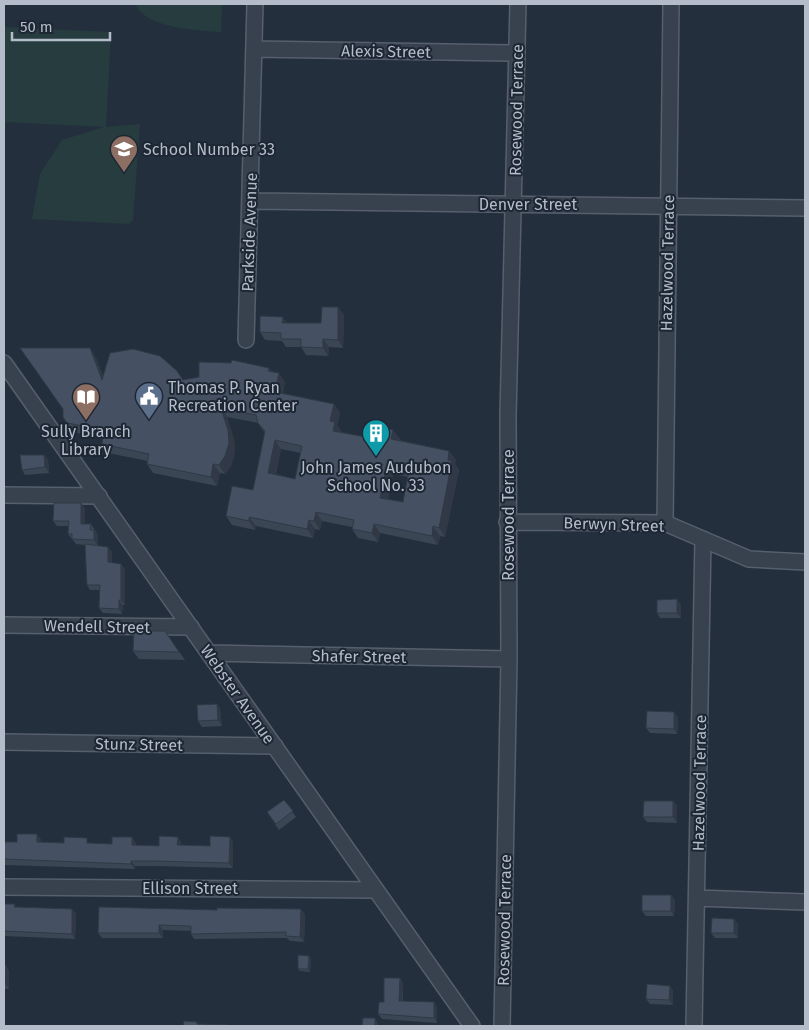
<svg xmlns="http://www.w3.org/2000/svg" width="809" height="1030" viewBox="0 0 809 1030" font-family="'Fira Sans',sans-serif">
<rect width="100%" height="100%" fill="#242f3e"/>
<path fill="#263c3f" d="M135,4h87l-1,28c-25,-2 -74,-3 -86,-28z
M4,27l107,5 -5,95 34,-3 -7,96 -4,4 -97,-5 8,-45 22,-34 42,-13 -100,-5z"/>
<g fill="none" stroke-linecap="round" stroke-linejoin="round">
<g stroke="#565f6c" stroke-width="18">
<path id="minor" d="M254,49l263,4
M251,201l554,7
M246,340l9,-336
M4,363l468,663
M4,495l95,1
M507,522l158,1 84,36 56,3
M665,523l6,-519
M4,625l187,2
M209,653l300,6
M4,742l271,4
M4,887l372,3
M697,898l108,4
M502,1026l7,-367 -1,-243 10,-412
M694,1026l9,-487"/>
</g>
<use href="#minor" stroke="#38414e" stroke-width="15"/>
</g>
<path fill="#3b4654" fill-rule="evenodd" d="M338,307l6,8 -1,33 -14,-1 -1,9 -22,-1 -5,-8h-15l-4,-6 -17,-1 -5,-8 27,-9h34z
M90,348l6,10 7,18 80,4 86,-12 2,3 14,11 -2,11 51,11 6,9 -3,12 4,6v1l30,6 22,-8 7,9 -1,1 50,11 7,9 -1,4 4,6 -14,67 -5,-1 -2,9 -58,-12 -2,9 -20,-4 -6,-9v-2l-30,-6 -2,9 -5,-1 -2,9 -57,-12 -1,4 -23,-5 -6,-9 27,-26 12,-57 -7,-10 -31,-6 7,22 1,13 -4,14 -6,8 -5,-1 -3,13 -64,-13 -6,-9 1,-3 -40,-8 -6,-9 1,-6 -30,-6 -10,-15zM281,449l20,4 -6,26 -19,-5zM393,474l15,3 -5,25 -15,-3z
M44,455l4,5 1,13 -24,2 -3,-5z
M81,503l4,6v15h6l7,11v10h-11l21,2 4,5v11l9,1 4,6v35h-2l-1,9 -19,-1 -4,-5 1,-18h-10l-3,-5 -2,-40 -9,-1 -8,-10v-8h-11l-4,-5z
M681,605v13h-21l-3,-5z
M165,631l20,29 -46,-1 -6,-8z
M217,704l3,5 2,17 -20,1 -4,-6z
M678,717l-1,17 -27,-1 -4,-5z
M284,800l12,17 -17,13 -12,-18z
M673,801l4,5v17l-30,-1 -4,-5z
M37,834l4,6 -1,2 72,2 24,-1v2l23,1 22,-4v3l29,1 20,-9 3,5v26l-76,-2h-22v3l-131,-4v-23h13z
M671,895l4,5 -1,16h-28l-4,-5z
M4,904l13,3 55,2 4,5 -1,25 -71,-3z
M99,907l206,7 -1,28 -14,-1 -3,-3 -93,1 -3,-5v-3l-28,-1v8h-61l-4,-5z
M738,924v14h-23l-4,-5z
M311,958l-1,14 -10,-1 -2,-2z
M4,966h2l3,5v18h-5z
M400,978l3,5v18l34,6v16l-55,-4 -4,-5 6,-12z
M670,986l3,5v14l-23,-1 -4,-5z"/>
<path fill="#303945" d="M338,307l6,8 -1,33 -5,-8z
M283,317l5,7 -6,-1z
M323,339l6,8 -1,9 -5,-8z
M90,348l6,10 13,31 -7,-9z
M279,373l6,9 -4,19 -6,-9z
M334,404l6,9 -3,12 4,6 -1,9 -7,-9 -3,-10z
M221,408l6,9 7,22 1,13 -4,14 -6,8 -6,-9z
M393,430l7,9 -2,9 -7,-9z
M275,440l6,9 -7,33 -6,-9z
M449,451l7,9 -1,4 4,6 -14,67 -6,-9z
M44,455l4,5 1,13 -4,-6z
M213,464l7,9 -3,13 -6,-9z
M387,465l6,9 -6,33 -7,-9z
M81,503l4,6v20l-4,-5z
M316,512l6,9 -2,9 -6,-9z
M249,517l7,9 -1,4 -6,-9z
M309,520l6,9 -2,9 -6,-9z
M374,524l6,9 -2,9 -6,-9z
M433,526l7,10 -2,9 -6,-9z
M94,530l4,5v10l-4,-5z
M108,547l4,5v15l-4,-5z
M121,564l4,6v35l-4,-5z
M677,599l4,6v13l-4,-5z
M119,600l4,5 -1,9 -3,-5z
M217,704l3,5 2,17 -4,-6z
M674,712l4,5 -1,17 -3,-5z
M673,801l4,5v17l-4,-6z
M37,834l4,6 -1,7 -3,-5z
M132,837l4,6 -1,7 -3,-5z
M178,837l3,5v8l-4,-5z
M230,837l3,5v26l-4,-5z
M131,861l4,5v3l-4,-5z
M671,895l4,5 -1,16 -3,-5z
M72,909l4,5 -1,25 -3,-5z
M301,909l4,5 -1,28 -4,-5z
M734,919l4,5v14l-4,-5z
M159,925l4,5v8l-4,-5z
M309,956l2,2 -1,14 -2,-3z
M6,966l3,5v18l-4,-5z
M400,978l3,5 -1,23 -3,-5z
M670,986l3,5v14l-4,-5z
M434,1002l3,5v16l-3,-5z
M375,1018l3,5v3h-3z"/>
<path fill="#455162" stroke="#303945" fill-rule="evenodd" d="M322,307h16v33l-15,-1v9l-22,-1v-8h-20v-6l-21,-1v-16l23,1 -1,6h39z
M20,348h70l12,32 8,-27 23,-4 27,7 17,15 6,9 16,-3v-15l32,1 1,-3 37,8 -1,3 11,2 -4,19 59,12 -4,17 5,1 -2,9 38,7 2,-12 20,4 -2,9 58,12 -1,9 4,1 -13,67 -6,-2 -1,10 -58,-12 -2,9 -20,-4 2,-9 -38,-8 -2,9 -5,-1 -2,9 -58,-12v4l-23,-5 6,-30 21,4 12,-59 -7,-8 -2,-8 -35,-7 7,22 1,13 -4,13 -6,9 -6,-1 -2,13 -64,-13 2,-10 -47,-10 2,-14 -37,-7 -4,-6v-8zM275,440l27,6 -7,33 -27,-6zM387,465l22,5 -6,32 -23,-4z
M20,455h24l1,12 -23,3z
M54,503h27v21h10l-1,6h4v10l-22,-1v-5h-4l1,-13h-16z
M85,544l23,3v15l13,2v36h-2v9l-20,-1 1,-23h-13z
M677,599v14h-20v-13z
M134,631h31l14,21 -46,-1z
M217,704l1,16 -20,1 -1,-16z
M647,711l27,1v17l-28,-1z
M284,800l9,11 -17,13 -9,-12z
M644,801h29v16h-30z
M17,834h20v8l27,1v-6l23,1v5l25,1v-7h20v8l27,1v-10l19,1 -1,8 33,1v-10l20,1 -1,26 -75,-2h-23v3l-127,-5v-17h13z
M642,895h29v16h-29z
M4,904h11l-1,3 58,2v25l-68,-3z
M99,907l118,3v-2l84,1 -1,28 -14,-1v-4l-95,2v-8l-32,-1v8h-61z
M712,918l22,1v14h-23z
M298,955l11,1 -1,13h-10z
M4,966h2l-1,18h-1z
M384,978h16l-1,23 35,1v16l-56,-4 1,-12h5z
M647,984l23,2 -1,14 -23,-1z
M363,1018h12v8h-13z
M184,1021l13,1v2l31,1v1h-45z"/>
<defs>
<g id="school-pin" transform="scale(1.4375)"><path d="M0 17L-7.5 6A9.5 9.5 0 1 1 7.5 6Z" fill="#8d6e63" stroke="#1d2633"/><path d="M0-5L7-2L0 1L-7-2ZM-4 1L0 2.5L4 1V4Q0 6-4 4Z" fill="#fff"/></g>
<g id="civic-pin" transform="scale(1.4375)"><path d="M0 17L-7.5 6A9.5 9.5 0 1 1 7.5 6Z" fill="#5c6f8a" stroke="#1d2633"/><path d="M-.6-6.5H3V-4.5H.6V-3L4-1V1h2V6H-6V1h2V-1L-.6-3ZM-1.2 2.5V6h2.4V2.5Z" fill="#fff"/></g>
<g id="library-pin" transform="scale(1.4375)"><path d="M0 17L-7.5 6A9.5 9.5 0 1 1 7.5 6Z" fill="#8d6e63" stroke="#1d2633"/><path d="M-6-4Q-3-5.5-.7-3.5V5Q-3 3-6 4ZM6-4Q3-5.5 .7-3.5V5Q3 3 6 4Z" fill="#fff"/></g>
<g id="building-pin" transform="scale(1.4375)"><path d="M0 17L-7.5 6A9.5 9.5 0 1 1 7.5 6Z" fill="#0f9aa8" stroke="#1d2633"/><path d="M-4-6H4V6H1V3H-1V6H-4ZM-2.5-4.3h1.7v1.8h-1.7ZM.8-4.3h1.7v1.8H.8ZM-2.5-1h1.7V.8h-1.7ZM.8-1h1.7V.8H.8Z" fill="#fff"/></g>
</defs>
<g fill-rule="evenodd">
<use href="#school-pin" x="124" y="149"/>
<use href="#civic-pin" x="149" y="396"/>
<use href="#library-pin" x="86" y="397"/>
<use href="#building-pin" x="376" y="433"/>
</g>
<g text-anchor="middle" stroke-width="4" stroke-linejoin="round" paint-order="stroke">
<g font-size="16" fill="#b4bcc9" stroke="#1d2633">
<text transform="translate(386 51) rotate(1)" y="6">Alexis Street</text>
<text transform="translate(516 110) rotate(-89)" y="6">Rosewood Terrace</text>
<text x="528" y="210">Denver Street</text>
<text transform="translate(249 232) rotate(-88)" y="6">Parkside Avenue</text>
<text transform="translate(667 263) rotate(-89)" y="6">Hazelwood Terrace</text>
<text transform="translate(508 515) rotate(-90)" y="6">Rosewood Terrace</text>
<text transform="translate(614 524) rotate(2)" y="6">Berwyn Street</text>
<text transform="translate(97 626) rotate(1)" y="6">Wendell Street</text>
<text transform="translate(359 656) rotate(1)" y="6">Shafer Street</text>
<text transform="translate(238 694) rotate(55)" y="6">Webster Avenue</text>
<text transform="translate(139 744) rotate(1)" y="6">Stunz Street</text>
<text transform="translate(699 783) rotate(-89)" y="6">Hazelwood Terrace</text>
<text x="190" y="894">Ellison Street</text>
<text transform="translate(504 920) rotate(-89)" y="6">Rosewood Terrace</text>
</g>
<g font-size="16" fill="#b4bcc9" stroke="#1d2633" text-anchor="start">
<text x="143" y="155">School Number 33</text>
<text x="168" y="393">Thomas P. Ryan<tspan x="168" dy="18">Recreation Center</tspan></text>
<text x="86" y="437" text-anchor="middle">Sully Branch<tspan x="86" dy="18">Library</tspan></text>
<text x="376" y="473" text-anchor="middle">John James Audubon<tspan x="376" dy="18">School No. 33</tspan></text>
</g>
</g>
<rect width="809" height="1030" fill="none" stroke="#b4bcc9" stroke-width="10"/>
<path d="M12 32v8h98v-8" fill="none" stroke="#b4bcc9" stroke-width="2.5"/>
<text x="20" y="32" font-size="15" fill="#b4bcc9" stroke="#1d2633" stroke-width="4" paint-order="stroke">50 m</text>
</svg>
